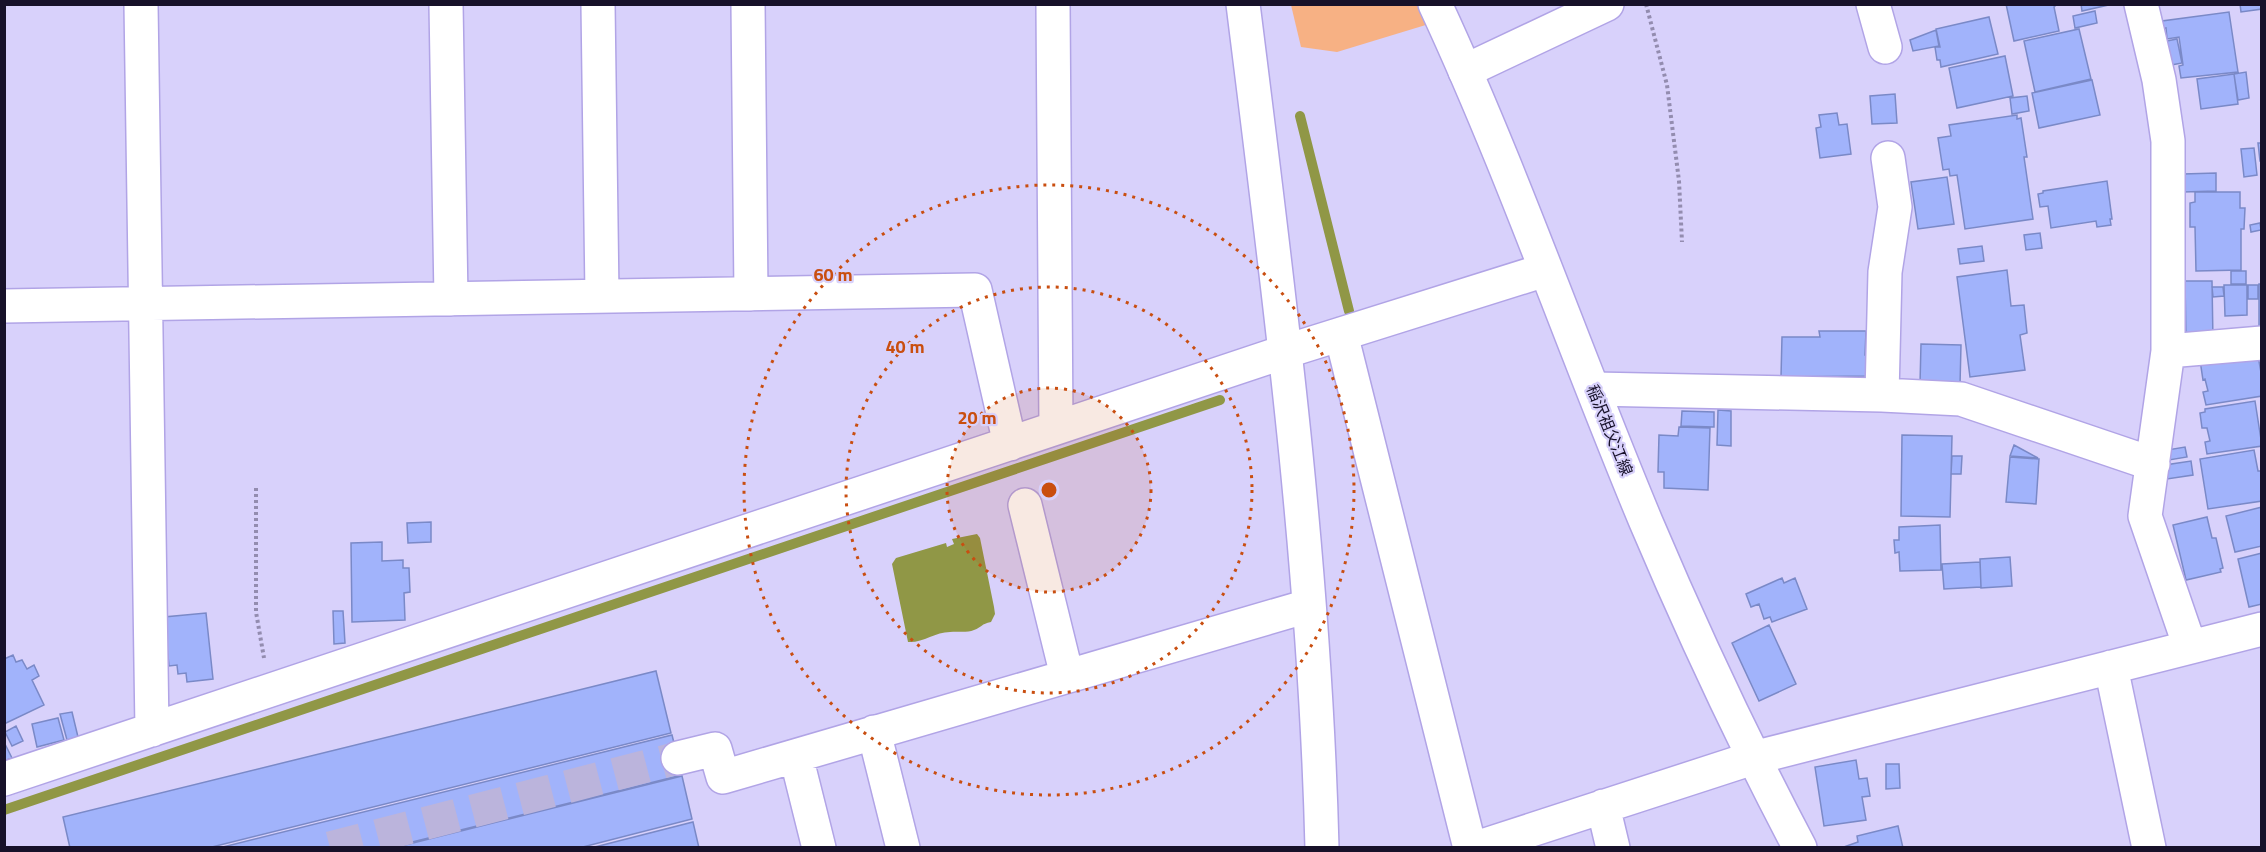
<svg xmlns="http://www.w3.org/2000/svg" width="2266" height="852" viewBox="0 0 2266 852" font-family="'Titillium Web','Noto Sans JP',sans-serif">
<rect width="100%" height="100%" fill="#d8d1fb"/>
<path fill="#f7b184" d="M1291,5h129l9,19 -92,28 -36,-5z"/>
<path fill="#909746" d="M977,534l3,4 14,69 1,7 -4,8c-10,2 -9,5 -17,8 -7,3 -16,1 -24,2 -15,0 -27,11 -42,10l-16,-78 4,-6 50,-15 1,4 7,-3 -2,-5z"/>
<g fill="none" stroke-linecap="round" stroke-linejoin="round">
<path stroke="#909746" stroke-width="10" d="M1300,116l49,195
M4,810l1216,-410"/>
</g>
<path fill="#a1b3fb" stroke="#7a89c7" stroke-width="1.5" d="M2006,4h51l-3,3 5,24 -45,10z
M2081,4h32l-31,7z
M2240,4h22v5l-21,3z
M2095,11l2,12 -22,5 -2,-12z
M2229,12l9,60 -57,6 -2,-12 4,-1 -4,-28 -12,2 -1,-11 -4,1v-8z
M1989,17l9,37 -57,13 -1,-7h-3l-2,-13h5l-4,-18z
M2079,29l12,50 -56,13 -11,-51z
M1936,30l3,16 -26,5 -3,-11z
M2177,39l5,24 -16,3 -4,-24z
M2005,56l8,40 -56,12 -8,-40z
M2246,72l3,26 -11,2 -4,-26z
M2234,74l4,30 -37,5 -4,-30z
M2092,80l8,35 -61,13 -7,-35z
M1895,94l2,29 -25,1 -2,-28z
M2027,96l2,15 -17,3 -2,-16z
M1837,113l2,12 8,-1 4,30 -31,4 -4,-30 5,-1 -2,-12z
M2017,115v4l4,-1 6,39h-3l9,62 -68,10 -8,-54 -7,1 -1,-7 -6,1 -5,-32 13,-2 -2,-11z
M2258,143h4v18h-2z
M2254,148l3,27 -13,2 -3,-28z
M2216,173v18l-33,1v-18z
M1947,177l7,47 -36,5 -7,-47z
M2107,181l5,38h-2l1,6 -14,2 -1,-6 -45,7 -3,-22 -8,1 -2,-13 5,-1v-2z
M2195,192h45v16h5l-1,21h-3v41l-45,1 -1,-44h-5v-24l5,-1z
M2260,223l1,7 -10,2 -1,-7z
M2040,233l2,15 -16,2 -2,-15z
M1982,246l2,15 -24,3 -2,-15z
M2007,270l4,36 13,-1 3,28 -7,2 5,35 -55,7 -13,-100z
M2231,271h15v13h-15z
M2185,281h27l1,60h-27z
M2259,284h3v44h-3z
M2224,285h23v30l-22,1z
M2248,285h10v14h-10z
M2212,287h11l1,9 -11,1z
M1819,331h47l-1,24h4v21l-88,1 1,-40h38z
M1921,344l40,1 -1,40 -40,-1z
M2257,350l5,28v18l-56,9 -3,-13 5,-1 -3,-12 -2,1 -3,-20z
M2255,401l7,45 -55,8 -2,-12 5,-1 -3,-13h-5l-2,-15 5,-1v-3z
M1718,410l13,1v35l-14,-1z
M1682,411l32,1v15l-33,-1z
M1679,427l31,1 -2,62 -44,-2v-16h-6l1,-37 19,1z
M1902,435l50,1 -2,81 -49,-1z
M2014,445l24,13 -28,-2z
M2185,447l2,10 -18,3 -2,-10z
M2254,450l4,21h4v30l-54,8 -8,-50z
M1952,456h10l-1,18h-10z
M2010,457l29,2 -3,45 -30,-2z
M2191,461l2,14 -26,4 -2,-14z
M2262,507v39l-27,6 -9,-36z
M2207,517l5,21h4l7,30 -3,1 1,3 -35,8 -13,-55z
M431,522v20l-23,1 -1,-20z
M1940,525l1,45 -41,1 -1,-19 -4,1 -1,-13h5v-13z
M382,542v19l21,-1v8h6l1,24 -6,1 1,27 -53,2 -1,-79z
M2262,553v51l-13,3 -11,-48z
M2010,557l2,29 -31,2 -1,-29z
M1980,562l1,25 -37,2 -2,-25z
M1782,578l2,5 11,-5 12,31 -35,13 -2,-5 -6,2 -5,-15 -8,3 -5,-13z
M333,611h10l2,32 -11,1z
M206,613l7,66 -26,3 -1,-9 -8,1 -1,-9 -8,1 -5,-49z
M1769,625l27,59 -37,17 -27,-58z
M13,655l3,7 6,-2 5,9 7,-4 5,11 -7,4 12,25 -40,19v-65z
M656,671l15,62 -463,115h-138l-7,-31z
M72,712l6,25 -11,3 -7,-26z
M58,718l6,22 -27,7 -5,-23z
M16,726l7,15 -11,5 -7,-14z
M672,735l10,40 -294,73h-169z
M4,742l8,16 -8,3z
M1856,760l3,19 8,-1 3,18 -8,1 4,23 -42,6 -9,-59z
M1886,764h13l1,24 -14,1z
M682,776l10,43 -113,29h-186z
M693,822l6,26h-108z
M1898,826l5,22h-62l17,-6 -1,-6z"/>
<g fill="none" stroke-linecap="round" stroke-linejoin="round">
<path stroke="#bbb4dc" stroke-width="33" stroke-dasharray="33 16" stroke-linecap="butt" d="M330,848l348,-90"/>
<g stroke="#b1a4e6" stroke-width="36">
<path id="minor" d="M141,4l11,726
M446,4l5,295
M598,4l4,292
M748,4l3,290
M1053,4l3,424
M1243,4c35,281 72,561 79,844
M1873,4l12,43
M2141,4l18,76 9,61v210l-23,165 45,131
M1465,71l142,-67
M4,306l971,-16 35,154
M1341,334l129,514
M2168,351l94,-8
M1594,389l288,6 79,4 192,65
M1882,395l3,-123 10,-65 -7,-49
M1025,505l42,171
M2111,667l38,181
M874,732l29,116
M796,756l23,92
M678,758l37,-9 8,28 585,-171
M4,779l1283,-428 258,-81
M1603,806l10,42
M1476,848l277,-90 509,-129"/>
</g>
<g stroke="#b1a4e6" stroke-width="36">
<path id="major" d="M1435,4c79,170 139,346 211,518 47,111 98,220 154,326"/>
</g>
<path stroke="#938caf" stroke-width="4" stroke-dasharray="3 3" stroke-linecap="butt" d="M1646,4l21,81 12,96 3,61
M256,488v124l8,46"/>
<use href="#minor" stroke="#fff" stroke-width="33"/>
<use href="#major" stroke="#fff" stroke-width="33"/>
</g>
<circle cx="1049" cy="490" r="102" fill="#c94e10" fill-opacity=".12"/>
<g fill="none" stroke="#c94e10" stroke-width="3" stroke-dasharray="3 6">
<circle cx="1049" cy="490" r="102"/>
<circle cx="1049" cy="490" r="203"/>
<circle cx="1049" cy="490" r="305"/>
</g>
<g text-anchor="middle" stroke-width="4.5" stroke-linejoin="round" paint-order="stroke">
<g font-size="16" fill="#171129" stroke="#d8d1fb">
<text transform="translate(1610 430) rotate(68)" y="6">稲沢祖父江線</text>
</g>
</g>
<circle cx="1049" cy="490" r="9" fill="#c94e10" stroke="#d8d1fb" stroke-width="3"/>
<g font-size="18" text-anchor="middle" font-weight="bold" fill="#c94e10" stroke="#d8d1fb" stroke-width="4.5" stroke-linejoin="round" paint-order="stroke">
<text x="833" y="281">60 m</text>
<text x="905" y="353">40 m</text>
<text x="977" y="424">20 m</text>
</g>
<rect width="2266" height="852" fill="none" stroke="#171129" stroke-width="12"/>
</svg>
